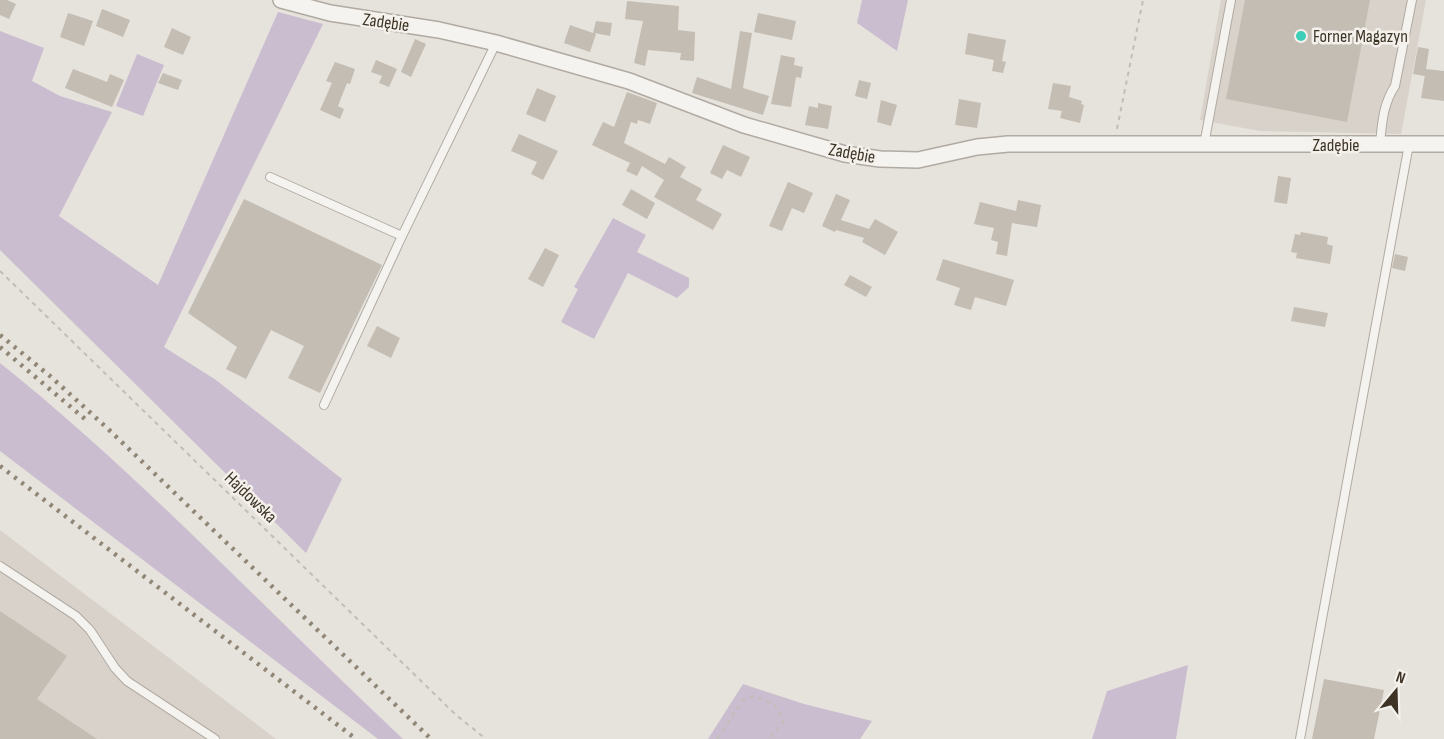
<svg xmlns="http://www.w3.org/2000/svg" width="1444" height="739" viewBox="0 0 1444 739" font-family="'Sofia Sans Condensed',sans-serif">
<rect width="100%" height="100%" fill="#e6e2dc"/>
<path fill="#d8d2ca" d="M1221,0h205l-25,134 -141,-3 -60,-11z
M0,530l276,209h-276z"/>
<path fill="#cbbdd0" d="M862,0h46l-11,51 -40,-28z
M278,12l45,12 -159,323 52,33 126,99 -36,74 -306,-303v-219l44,17 -12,33 28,15 52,16 -53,104 99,69z
M137,54l27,11 -21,51 -27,-10z
M613,218l33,17 -9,17 52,26v9l-12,11 -49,-25 -34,66 -33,-17 17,-33 -4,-2z
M0,363c144,115 269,251 403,376h-25l-378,-288z
M1188,665l-12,74h-84l15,-48z
M743,684l61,20 68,17 -12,18h-152z"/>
<path fill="#c3bdb3" d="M0,0h7l9,4 -7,15 -9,-4z
M1245,0h125l-23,122 -121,-23z
M627,1l52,5 -1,24 17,2 -1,29 -14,-1 1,-7 -33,-3 -3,16 -11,-3 9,-42 -18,-2z
M102,9l28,11 -7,17 -27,-11z
M68,13l25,8 -9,25 -24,-9z
M758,13l38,8 -4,19 -38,-8z
M596,21l16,2 -2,13 -16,-3 2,1 -6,18 -26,-9 6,-18 23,8z
M172,28l19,9 -8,18 -19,-8z
M740,31l12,2 -9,55 26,8 -6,19 -71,-22 5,-16 34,12z
M968,33l38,7 -4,21 4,1 -3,11 -11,-2 2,-11 -29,-6z
M415,39l11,5 -15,33 -10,-5z
M1418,47l11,2 -4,27 -12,-2z
M781,55l14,3 -1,7 9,2 -2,11 -5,-1 -5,30 -20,-3z
M376,60l21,9 -8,18 -10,-4 3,-7 -11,-4z
M335,62l20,7 -5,15 -3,-1 -9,23 6,3 -4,10 -20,-9 12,-27 -6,-2z
M73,69l34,13 3,-8 14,6 -12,27 -47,-19z
M1426,69l18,2v30l-23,-3z
M163,73l19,7 -4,10 -20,-7z
M859,80l12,3 -4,16 -12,-3z
M1053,83l18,3 -2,11 13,4 -1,3 3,1 -4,18 -20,-5 2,-7 -14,-2z
M537,88l19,8 -11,26 -19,-8z
M627,92l30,11 -7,21 -12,-4 -1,4 -6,-2 -7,21 41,21 4,-7 17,10 -6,10 22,12 -6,11 26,14 -9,16 -59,-33 10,-17 -22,-14 -5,10 -11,-5 4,-8 -38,-18 11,-23 11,5z
M959,99l22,4 -4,25 -22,-3z
M881,100l16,5 -6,21 -14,-4z
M818,103l14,3 -4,23 -23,-4 4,-19 9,2z
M519,134l39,17 -15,29 -12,-6 6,-12 -26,-11z
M723,145l27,12 -9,20 -14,-7 -5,9 -12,-6z
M1278,176l13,2 -4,26 -13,-2z
M788,182l25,11 -9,20 -12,-5 -10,23 -13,-5z
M631,189l24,14 -8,16 -25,-14z
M836,194l14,6 -9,20 28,9 6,-10 23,13 -13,23 -23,-13 2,-4 -28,-8 -1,2 -13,-6z
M244,199l138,66 -62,128 -32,-15 16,-32 -33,-16 -25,49 -20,-10 11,-22 -49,-34z
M1018,200l23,5 -4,22 -25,-4 -5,33 -11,-2 2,-12 -7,-2 3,-12 -20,-4 6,-22 36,9z
M1301,232l27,5 -1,7 6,2 -3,18 -34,-6 1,-5 -6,-1 4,-18 5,1z
M545,248l14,7 -16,32 -15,-8z
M1395,254l13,3 -3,14 -13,-3z
M943,259l71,21 -8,26 -31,-9 -4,13 -17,-5 6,-17 -24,-8z
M850,275l22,12 -6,10 -22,-12z
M1294,307l34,6 -3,14 -34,-6z
M377,326l23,12 -9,20 -24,-12z
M0,611l67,45 -30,43 60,40h-97z
M1324,679l60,11 -10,49h-62z"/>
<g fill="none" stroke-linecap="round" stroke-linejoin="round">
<g stroke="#b0aaa2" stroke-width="10">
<path id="service" d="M1380,144c2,-21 3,-40 15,-58l17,-86
M1204,145l27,-145
M270,177l132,59
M324,405l78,-169 94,-193
M0,566l76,50 14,14 25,38 12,13 88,58
M1300,739l109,-595"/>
</g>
<g stroke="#b0aaa2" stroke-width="18">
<path id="minor" d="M281,0l49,13 109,17 57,13 133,38 115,44 101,29 35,5 38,1 59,-13 31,-3h436"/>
</g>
<path stroke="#c1beb7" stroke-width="2" stroke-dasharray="4.5 4.5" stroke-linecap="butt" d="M1117,129l26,-129
M0,271l456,444 30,24
M717,739l26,-39 11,-4 20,8 10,17 -15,18"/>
<use href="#service" stroke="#f5f3ef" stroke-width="8"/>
<use href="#minor" stroke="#f5f3ef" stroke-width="15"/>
<path stroke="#908675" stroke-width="4.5" stroke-dasharray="3 6" stroke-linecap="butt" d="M0,335l50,41 56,51 325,312
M0,347l85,72
M0,466l356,273"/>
</g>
<circle fill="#3eceb8" stroke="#f4f0eb" stroke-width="2" cx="1301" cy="36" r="6"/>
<g text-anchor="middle" stroke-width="5" stroke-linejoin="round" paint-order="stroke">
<g font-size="18" fill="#3d3426" stroke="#f4f0eb">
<text transform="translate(386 22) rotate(8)" y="6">Zadębie</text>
<text x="1336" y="151">Zadębie</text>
<text transform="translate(852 153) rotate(10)" y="6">Zadębie</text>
<text transform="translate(251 497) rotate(44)" y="6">Hajdowska</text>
</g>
<g font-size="18" fill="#3d3426" stroke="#f4f0eb" text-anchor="start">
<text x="1313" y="42">Forner Magazyn</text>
</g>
</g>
<g transform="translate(1396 691) rotate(19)" stroke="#f4f0eb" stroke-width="4.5" paint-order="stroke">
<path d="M0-4.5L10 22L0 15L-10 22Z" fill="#3d3426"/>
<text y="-9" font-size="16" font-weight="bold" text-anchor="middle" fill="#3d3426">N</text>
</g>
</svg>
